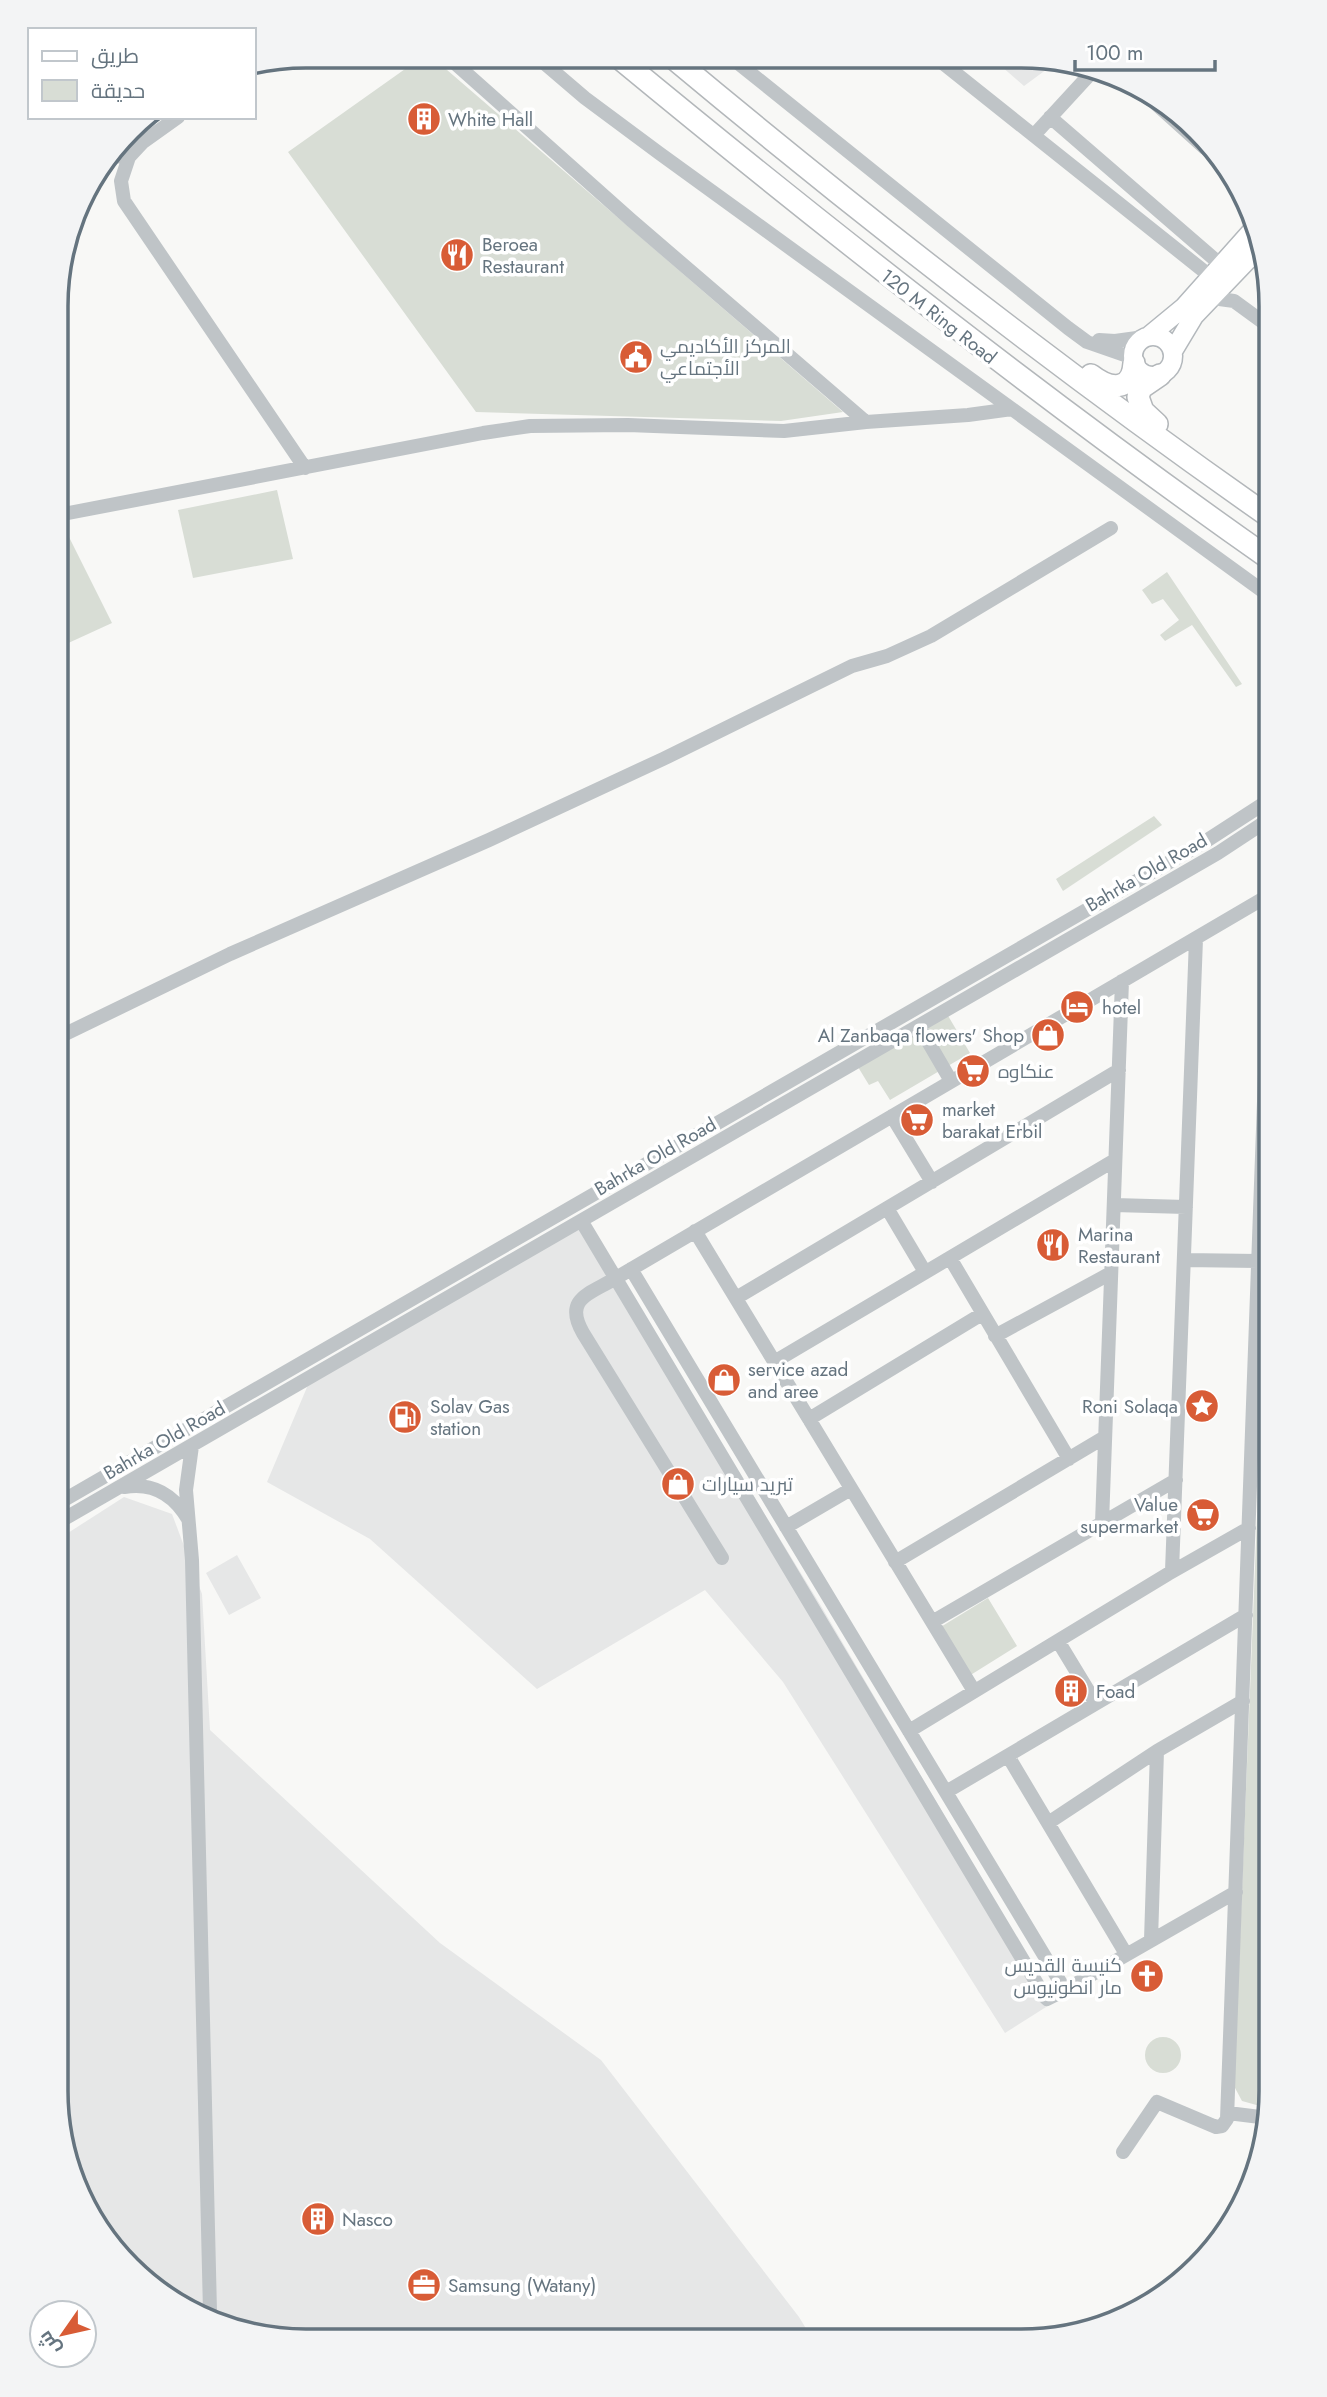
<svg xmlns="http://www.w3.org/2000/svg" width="1327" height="2397" viewBox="0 0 1327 2397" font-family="Jost,Cairo,sans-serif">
<rect width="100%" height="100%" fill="#f8f8f6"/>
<path fill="#e6e7e7" d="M994,60l64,1 -34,25z
M581,1214l240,392 233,396 -49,31 -222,-351 -78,-92 -168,99 -167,-150 -103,-57 46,-109z
M124,1497l48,17 30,80 8,136 230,213 161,117 198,257 14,23 -540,-1 -119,-50 -56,-59 -29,-58 -13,-81 1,-551z
M237,1555l24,43 -32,17 -23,-42z"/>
<path fill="#d8ddd5" d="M422,57h10l411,355 -62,9 -305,-9 -188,-260z
M277,490l16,69 -100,19 -15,-68z
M64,527l48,96 -48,22 -6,-13v-102z
M1167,572l75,112 -6,3 -44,-62 -27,16 -5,-6 19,-15 -16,-21 -11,5 -10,-14z
M1154,816l8,9 -99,66 -7,-12z
M947,1014l23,39 -80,47 -12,-19 -9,4 -11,-18z
M1271,1172l-1,761 -6,167 -4,6 -18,-5 -8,-15z
M988,1598l29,48 -48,30 -30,-48z
M1145 2055a18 18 0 1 1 36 0a18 18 0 1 1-36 0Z"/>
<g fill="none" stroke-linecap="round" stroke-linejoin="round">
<g stroke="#b3b8bc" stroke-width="21">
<path id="major" d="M1150,335l34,-28 73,-82
M1133 356a20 20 0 1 1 40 0a20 20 0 1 1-40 0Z
M1173,351l21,-35 67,-70"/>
</g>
<g stroke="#b3b7ba" stroke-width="24">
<path id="highway" d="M619,58c212,175 427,344 652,502
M673,58c193,161 392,316 598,460
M1091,375c18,14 41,18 43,-12
M1157,424l-14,-13 -5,-14 3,-9 19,-13"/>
</g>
<path stroke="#bfc4c7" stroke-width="14" d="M448,57l183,163 235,202
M537,57l48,41 74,55 612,444
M733,59l335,269 19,14 46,16
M939,60l271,216
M1155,103l50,45
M1050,117l170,147
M1035,134l57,-62
M112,156l17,1 -8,24 3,20 181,267
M129,157l14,-15 35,-25
M1212,298l22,3 37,27
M1099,340l16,1 29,-4
M58,515l425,-82 47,-7 98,-1 156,6 82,-9 102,-7 44,-6
M919,1026l32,55
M57,1038l173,-84 259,-114 174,-81 189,-93 35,-10 44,-20 180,-108
M892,1116l40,66
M1114,1205l72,2
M887,1208l38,64
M582,1222l463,775 2,2 18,-9 171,-98
M695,1231l279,460
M950,1258l119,201
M1184,1260l74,1
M631,1269l434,721
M736,1298l383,-228
M995,1336l116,-63
M774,1362l341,-202
M809,1419l173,-105
M192,1446l-6,44 6,70 18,752
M124,1487c28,-5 50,8 64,32
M57,1504l1149,-663 65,-42
M57,1523l1161,-670 53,-35
M1102,1523l20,-542
M786,1527l65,-38
M722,1558l-139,-225c-20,-35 7,-39 33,-55l655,-384
M895,1562l210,-125
M1172,1571l24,-632
M932,1622l244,-142
M1058,1641l37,61
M909,1731l259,-157 81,-46
M1008,1756l118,198
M946,1792l300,-177
M1048,1823l109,-72 86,-50
M1151,1940l6,-189
M1228,2113l40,5
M1123,2152l34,-50 59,25 6,-1 5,-7 44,-1210"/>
<use href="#major" stroke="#fff" stroke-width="18"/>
<use href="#highway" stroke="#fff" stroke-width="21"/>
</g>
<defs>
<g id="building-disc" transform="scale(1.75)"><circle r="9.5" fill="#d85c36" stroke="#fff"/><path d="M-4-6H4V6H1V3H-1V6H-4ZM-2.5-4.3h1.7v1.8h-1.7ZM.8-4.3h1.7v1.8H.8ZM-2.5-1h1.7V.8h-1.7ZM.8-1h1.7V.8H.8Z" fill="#fff"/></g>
<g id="restaurant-disc" transform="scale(1.75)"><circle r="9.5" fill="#d85c36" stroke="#fff"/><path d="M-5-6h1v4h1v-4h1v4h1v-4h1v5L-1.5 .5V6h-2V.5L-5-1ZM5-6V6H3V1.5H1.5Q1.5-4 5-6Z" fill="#fff"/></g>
<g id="civic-disc" transform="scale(1.75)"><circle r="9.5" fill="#d85c36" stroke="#fff"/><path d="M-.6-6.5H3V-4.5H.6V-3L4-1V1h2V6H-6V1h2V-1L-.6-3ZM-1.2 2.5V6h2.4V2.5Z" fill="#fff"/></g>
<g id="hotel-disc" transform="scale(1.75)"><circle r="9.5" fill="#d85c36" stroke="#fff"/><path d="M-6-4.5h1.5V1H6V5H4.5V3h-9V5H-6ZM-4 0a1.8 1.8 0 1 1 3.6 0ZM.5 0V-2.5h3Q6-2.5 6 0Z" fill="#fff"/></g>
<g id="shop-disc" transform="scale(1.75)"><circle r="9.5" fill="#d85c36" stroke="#fff"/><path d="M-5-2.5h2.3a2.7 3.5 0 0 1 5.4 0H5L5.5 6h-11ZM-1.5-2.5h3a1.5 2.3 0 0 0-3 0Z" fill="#fff"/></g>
<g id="supermarket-disc" transform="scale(1.75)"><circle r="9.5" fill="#d85c36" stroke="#fff"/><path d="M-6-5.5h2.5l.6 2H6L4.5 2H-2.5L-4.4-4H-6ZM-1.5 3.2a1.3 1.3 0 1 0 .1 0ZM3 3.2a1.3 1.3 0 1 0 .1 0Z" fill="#fff"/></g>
<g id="sight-disc" transform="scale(1.75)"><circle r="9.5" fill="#d85c36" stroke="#fff"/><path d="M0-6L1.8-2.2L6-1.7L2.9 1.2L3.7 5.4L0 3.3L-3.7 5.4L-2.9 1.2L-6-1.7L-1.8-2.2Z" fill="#fff"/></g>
<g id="fuel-disc" transform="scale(1.75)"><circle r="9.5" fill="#d85c36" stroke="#fff"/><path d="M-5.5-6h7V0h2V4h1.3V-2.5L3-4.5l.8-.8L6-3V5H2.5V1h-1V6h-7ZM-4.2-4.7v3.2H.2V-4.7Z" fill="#fff"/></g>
<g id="church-disc" transform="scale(1.75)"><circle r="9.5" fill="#d85c36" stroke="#fff"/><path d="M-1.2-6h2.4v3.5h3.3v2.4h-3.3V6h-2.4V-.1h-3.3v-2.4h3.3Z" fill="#fff"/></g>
<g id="office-disc" transform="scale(1.75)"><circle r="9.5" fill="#d85c36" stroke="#fff"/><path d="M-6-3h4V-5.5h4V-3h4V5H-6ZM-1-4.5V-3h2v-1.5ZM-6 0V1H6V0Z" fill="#fff"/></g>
</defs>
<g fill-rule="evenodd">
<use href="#building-disc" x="424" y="119"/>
<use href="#restaurant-disc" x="457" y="255"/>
<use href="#civic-disc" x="636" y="357"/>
<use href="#hotel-disc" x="1077" y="1007"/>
<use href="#shop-disc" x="1048" y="1035"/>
<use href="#supermarket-disc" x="973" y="1071"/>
<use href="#supermarket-disc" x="917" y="1120"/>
<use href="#restaurant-disc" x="1053" y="1245"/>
<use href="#shop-disc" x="724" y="1380"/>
<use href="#sight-disc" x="1202" y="1406"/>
<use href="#fuel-disc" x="405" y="1417"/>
<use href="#shop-disc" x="678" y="1484"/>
<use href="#supermarket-disc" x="1203" y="1515"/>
<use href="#building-disc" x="1071" y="1691"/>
<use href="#church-disc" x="1147" y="1976"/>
<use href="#building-disc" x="318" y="2219"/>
<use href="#office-disc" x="424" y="2285"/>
</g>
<g text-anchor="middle" stroke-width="7" stroke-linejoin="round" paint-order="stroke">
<g font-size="19" fill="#65747f" stroke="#fff" text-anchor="start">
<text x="448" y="126">White Hall</text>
<text x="482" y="251">Beroea<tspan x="482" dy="22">Restaurant</tspan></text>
<text x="660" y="353">المركز الأكاديمي<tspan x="660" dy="22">الأجتماعي</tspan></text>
<text x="1102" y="1014">hotel</text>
<text x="1024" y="1042" text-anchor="end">Al Zanbaqa flowers' Shop</text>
<text x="998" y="1078">عنكاوه</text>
<text x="942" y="1116">market<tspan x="942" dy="22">barakat Erbil</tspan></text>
<text x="1078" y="1241">Marina<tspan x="1078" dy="22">Restaurant</tspan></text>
<text x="748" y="1376">service azad<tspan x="748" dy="22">and aree</tspan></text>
<text x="430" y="1413">Solav Gas<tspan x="430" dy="22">station</tspan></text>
<text x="1178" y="1413" text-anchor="end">Roni Solaqa</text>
<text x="702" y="1491">تبريد سيارات</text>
<text x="1178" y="1511" text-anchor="end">Value<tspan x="1178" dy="22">supermarket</tspan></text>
<text x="1096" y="1698">Foad</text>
<text x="1122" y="1972" text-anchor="end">كنيسة القديس<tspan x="1122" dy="22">مار انطونيوس</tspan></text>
<text x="342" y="2226">Nasco</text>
<text x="448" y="2292">Samsung (Watany)</text>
</g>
<g font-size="19" fill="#65747f" stroke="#fff">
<text transform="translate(939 316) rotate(38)" y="7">120 M Ring Road</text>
<text transform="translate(1146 872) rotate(-30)" y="7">Bahrka Old Road</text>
<text transform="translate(655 1156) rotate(-30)" y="7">Bahrka Old Road</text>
<text transform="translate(164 1440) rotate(-30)" y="7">Bahrka Old Road</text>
</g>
</g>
<path d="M0 0H1327V2397H0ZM306 68H1021A238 238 0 0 1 1259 306V2091A238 238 0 0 1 1021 2329H306A238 238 0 0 1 68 2091V306A238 238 0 0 1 306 68Z" fill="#f3f4f5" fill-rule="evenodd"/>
<path fill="none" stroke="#65747f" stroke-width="3.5" d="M306 68H1021A238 238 0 0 1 1259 306V2091A238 238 0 0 1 1021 2329H306A238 238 0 0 1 68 2091V306A238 238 0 0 1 306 68Z"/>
<rect x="28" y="28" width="228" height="91" fill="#ffffff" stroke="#c1c7cc" stroke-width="2"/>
<rect x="42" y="51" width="35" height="10" fill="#ffffff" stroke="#c1c7cc" stroke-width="2"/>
<text x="91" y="63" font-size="21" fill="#65747f">طريق</text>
<rect x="42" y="80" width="35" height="21" fill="#d8ddd5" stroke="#c1c7cc" stroke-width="2"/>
<text x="91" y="98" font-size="21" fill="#65747f">حديقة</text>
<g transform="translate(63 2334) rotate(236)"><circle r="33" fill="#ffffff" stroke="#c1c7cc" stroke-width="2"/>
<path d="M0-5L12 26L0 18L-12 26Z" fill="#d85c36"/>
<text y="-10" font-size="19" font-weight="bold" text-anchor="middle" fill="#65747f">ش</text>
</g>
<path d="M1075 60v10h140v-10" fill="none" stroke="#65747f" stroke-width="3.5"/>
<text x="1086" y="60" font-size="21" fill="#65747f" stroke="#ffffff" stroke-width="5" paint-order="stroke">100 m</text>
</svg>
